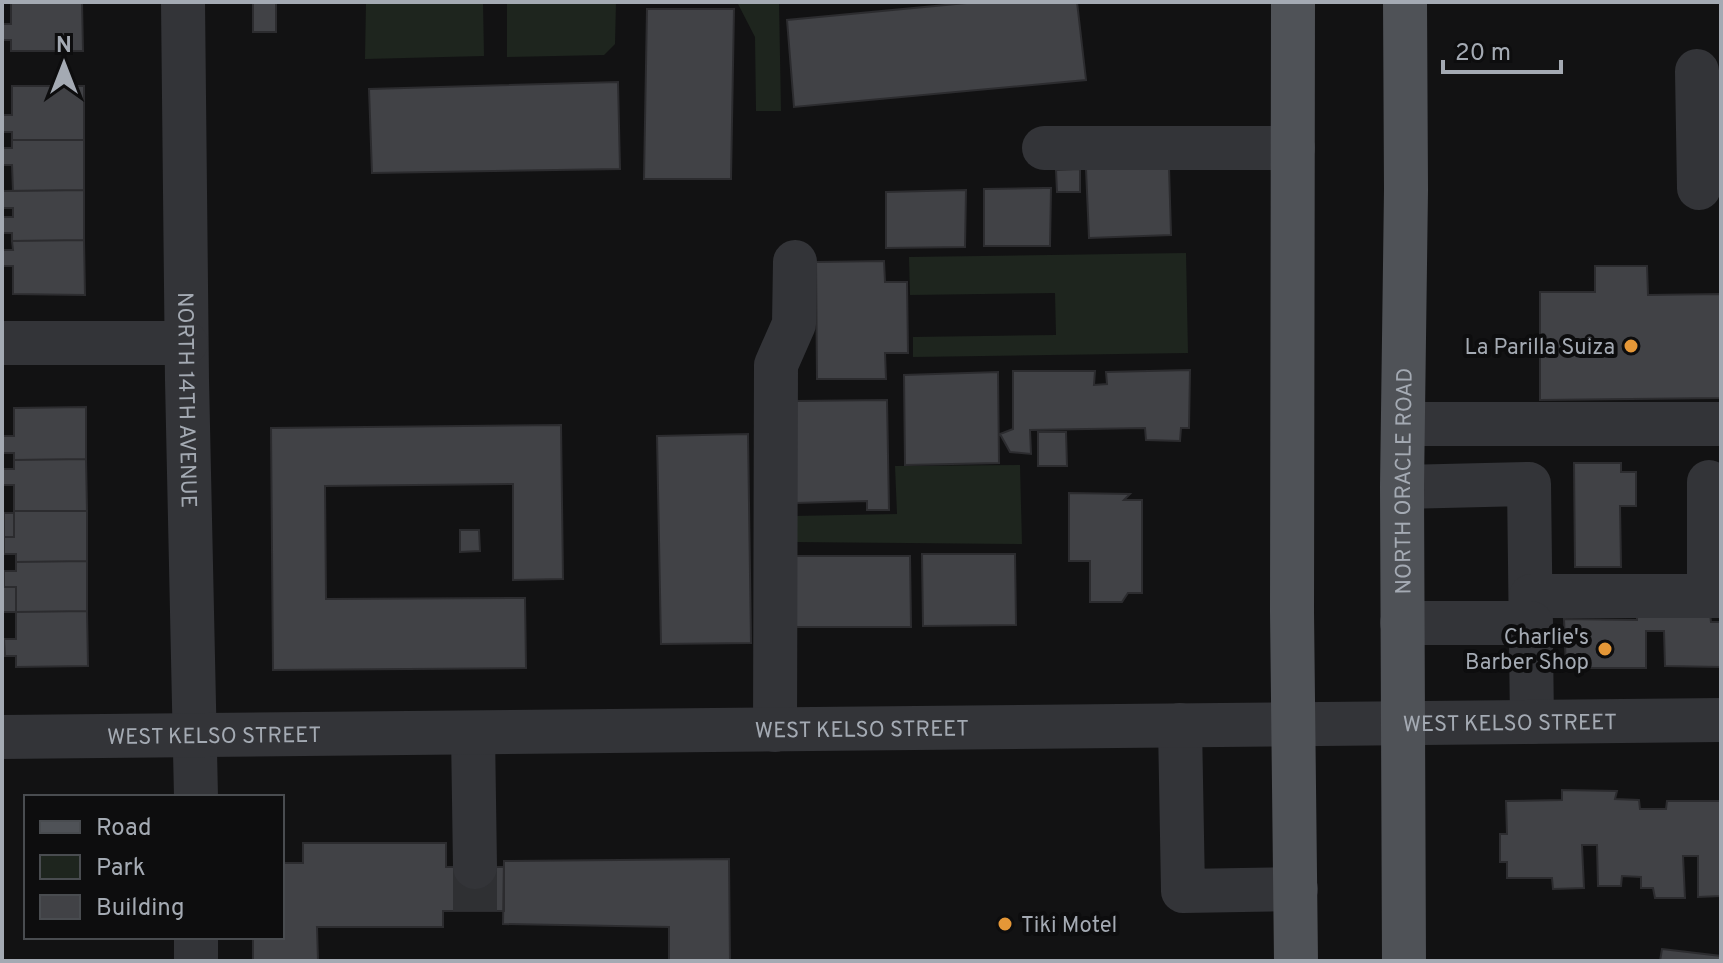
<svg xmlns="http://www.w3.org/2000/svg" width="1723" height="963" viewBox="0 0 1723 963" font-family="Overpass,sans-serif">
<rect width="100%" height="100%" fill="#121213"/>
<path fill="#1e251e" d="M366,2h117l1,54 -119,3z
M616,2l-1,42 -11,11 -97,2v-53z
M737,2h42l2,109h-25l-1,-74z
M1186,253l2,100 -275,4v-20l143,-2 -1,-42 -145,2 -1,-38z
M1020,465l2,79 -230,-2v-26l105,-2 -2,-48z"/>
<path fill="#414246" stroke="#2c2c2f" stroke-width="2" d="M11,2h71l1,49h-72v-11h-9v-16h9z
M253,2h23v30h-23z
M977,2h100l9,78 -292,27 -7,-87z
M647,9h87l-3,170h-87z
M618,82l2,87 -248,4 -3,-84z
M12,86h72v54h-72v-8h-10v-17h10z
M12,140h72v50l-71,1 -1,-26h-10v-17h10z
M1169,167l2,68 -82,3 -3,-69z
M1080,169v23h-23l-1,-22z
M1044,188h7l-1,58h-66v-57z
M84,190v50l-72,1v-8h-10v-16h11v-9h-11v-17z
M966,190l-1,57 -79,1v-56z
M84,240l1,55 -72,-1v-28h-11v-16h11l-1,-9z
M884,261l1,21h22l1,71h-23l1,26h-69l-1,-117z
M1595,266h52l1,29 73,-1v104l-181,2v-108h55z
M1190,370l-1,58h-8l-1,13 -34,-1 -1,-12 -115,2 1,24 -21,-2 -10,-18 13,-5v-58h82l-1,14 13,-1 -1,-12z
M998,372l1,91 -94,2 -1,-90z
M887,400l2,110h-22v-9l-72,2v-102z
M86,407v52l-72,1v-7h-11l-1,-17h12v-28z
M561,425l2,154 -50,1v-96l-188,2 1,113 199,-1 1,70 -253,2 -2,-242z
M1038,432h28l1,34h-29z
M748,434l3,209 -90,1 -4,-208z
M86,459l1,52h-73v-26h-11v-16h11v-9z
M1574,463h47v9h15v34h-16l1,61h-46z
M1069,493l61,1 -6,6h18v93h-14l-6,9h-32v-41h-21z
M14,511h73v50l-71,1v-8h-12v-17h10z
M4,513h10v24h-10z
M460,530h19l1,21 -20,1z
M922,554h93l1,71 -93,1z
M793,556h117l1,71h-118z
M87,561v50l-71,1v-25h-12v-16h12v-9z
M2,587h14v25h-14z
M87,611l1,55 -72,1v-11h-11l-1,-17h12v-27z
M1637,614h73l1,8h10v45l-56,-1 -1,-35h-18v37h-80l-2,-49 73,1z
M1562,790l55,1 -2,8 24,1 1,9h26l1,-8h53l1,95 -23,1v-41h-15l2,42h-30l-2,-10h-12v-11l-19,-1 -1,10h-23l-1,-41h-15l2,43 -31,1 -1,-11h-45v-16h-7v-28h7l-1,-33 56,-1z
M303,843h143v24h58v44h-61v16h-126l1,34h-65v-24h29v-74h21z
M729,859l1,102h-61v-34l-166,-3 1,-63z
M1662,949l59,7v5h-61z"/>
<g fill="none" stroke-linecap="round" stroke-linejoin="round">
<path stroke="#2f3033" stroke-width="44" stroke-dasharray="44 22" stroke-linecap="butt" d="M475,867v44"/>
<g stroke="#333438" stroke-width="44">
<path id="s1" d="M183,2l4,378 9,417"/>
<path d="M1697,71l2,117"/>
<path d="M1044,148h249"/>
<path d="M2,343h184"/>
<path d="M1403,424h318"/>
<path d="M1709,482v114"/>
<path d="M1402,487l127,-3 3,238"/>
<path d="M1531,596h190"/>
<path d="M1402,623h129"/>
<path d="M1180,725l3,166 113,-2"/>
<path d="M775,730l1,-365 18,-41 1,-62"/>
<path d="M473,733l2,134"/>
<path id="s2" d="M2,737l1719,-17"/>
<path d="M196,961v-24"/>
</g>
<g stroke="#4f5257" stroke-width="44">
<path d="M1293,2l-1,610 4,349"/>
<path id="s3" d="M1404,961l-2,-474 4,-297 -1,-188"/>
</g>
</g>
<g fill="#e59737" stroke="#0d0d0e" stroke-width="3">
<circle cx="1631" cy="346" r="8"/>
<circle cx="1605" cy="649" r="8"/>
<circle cx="1005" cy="924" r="8"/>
</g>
<g text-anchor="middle" stroke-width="8" stroke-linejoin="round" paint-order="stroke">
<g font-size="22" fill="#a4aab3" stroke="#0d0d0e" text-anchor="end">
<text x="1615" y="354">La Parilla Suiza</text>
<text x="1589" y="644">Charlie's<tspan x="1589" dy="25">Barber Shop</tspan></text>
<text x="1021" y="932" text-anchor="start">Tiki Motel</text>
</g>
<g font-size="22" fill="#a4aab3" stroke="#0d0d0e">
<text dy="8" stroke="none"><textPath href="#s1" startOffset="398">NORTH 14TH AVENUE</textPath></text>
<text dy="8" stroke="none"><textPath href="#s3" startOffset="480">NORTH ORACLE ROAD</textPath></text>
<text dy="8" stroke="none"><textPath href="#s2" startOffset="1508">WEST KELSO STREET</textPath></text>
<text dy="8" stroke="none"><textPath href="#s2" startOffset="860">WEST KELSO STREET</textPath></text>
<text dy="8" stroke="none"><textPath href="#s2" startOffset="212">WEST KELSO STREET</textPath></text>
</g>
</g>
<rect width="1723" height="963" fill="none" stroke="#a4aab3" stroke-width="8"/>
<rect x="24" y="795" width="260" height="144" fill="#0d0d0e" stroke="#494c50" stroke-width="2"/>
<rect x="40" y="821" width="40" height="12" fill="#4f5257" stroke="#494c50" stroke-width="2"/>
<text x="96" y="835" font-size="24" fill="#a4aab3">Road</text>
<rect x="40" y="855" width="40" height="24" fill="#1e251e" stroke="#494c50" stroke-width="2"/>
<text x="96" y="875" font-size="24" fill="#a4aab3">Park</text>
<rect x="40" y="895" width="40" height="24" fill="#414246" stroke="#494c50" stroke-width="2"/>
<text x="96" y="915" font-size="24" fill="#a4aab3">Building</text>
<g transform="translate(64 64)" stroke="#0d0d0e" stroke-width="6" paint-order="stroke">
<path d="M0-6L14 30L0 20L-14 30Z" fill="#a4aab3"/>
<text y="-12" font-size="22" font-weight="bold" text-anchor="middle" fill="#a4aab3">N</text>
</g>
<path d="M1443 60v12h118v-12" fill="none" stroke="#a4aab3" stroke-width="4"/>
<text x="1455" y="60" font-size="24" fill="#a4aab3" stroke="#0d0d0e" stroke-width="6" paint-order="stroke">20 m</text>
</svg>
